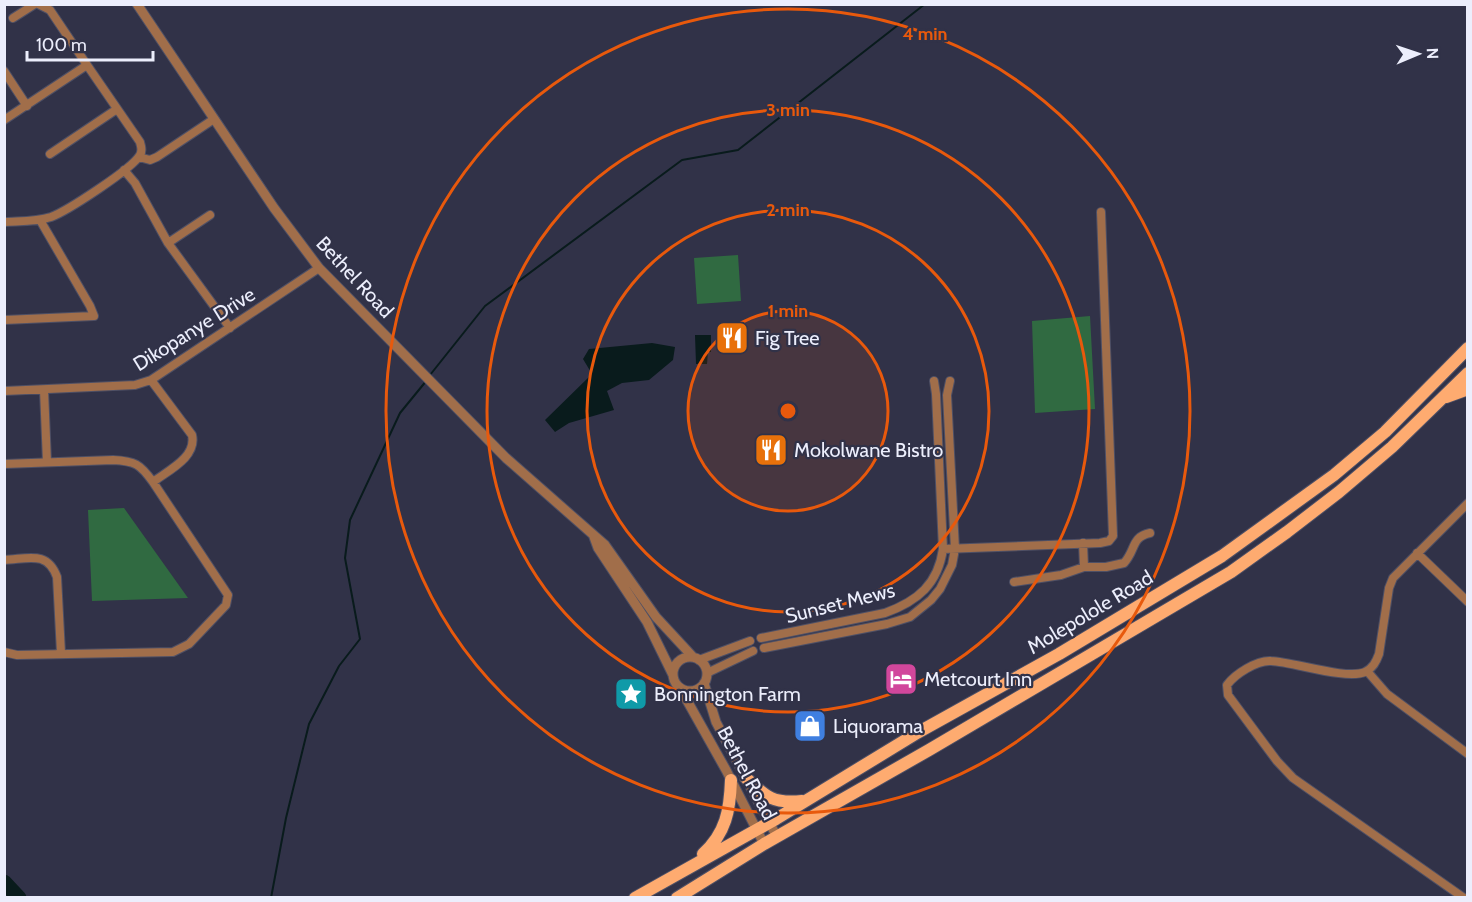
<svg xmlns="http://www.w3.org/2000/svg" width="1472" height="902" viewBox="0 0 1472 902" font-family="Cabin,sans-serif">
<rect width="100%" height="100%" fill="#313248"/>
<path fill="#306a41" d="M738,255l3,46 -44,3 -3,-46z
M1090,316l5,93 -60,4 -3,-92z
M124,508l64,90 -96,3 -4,-91z"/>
<path fill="#091b1c" d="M695,335h16v17h-3l-1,12h-11z
M652,343l23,4 -2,13 -24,20 -27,3 -15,8 7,19 -45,13 -14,9 -10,-12 47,-46 -9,-15 6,-10z"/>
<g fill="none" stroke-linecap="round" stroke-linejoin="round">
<path stroke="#091b1c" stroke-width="2" d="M430,375l55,-69 197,-146 56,-10 187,-146
M271,898l15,-80 23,-94 30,-58 21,-27 -15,-81 5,-38 50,-107 27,-33"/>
<path stroke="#091b1c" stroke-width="15" d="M4,882l15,16"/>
<g stroke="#4f5065" stroke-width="10">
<path id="minor" d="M38,4l12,6 37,55
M13,18l22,-14
M4,71l23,35
M4,120l83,-55 53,77c1,5 3,8 0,13 -8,14 -73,56 -89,62 -15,5 -31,4 -47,5
M50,154l67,-45
M139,157l11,3 7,-3 57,-38
M124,170l11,13 33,60 62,85
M168,243l42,-28
M4,320l90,-4 -4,-10 -50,-86
M151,380l41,55c5,22 -23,35 -39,47
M44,390l3,72
M4,391l131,-6 16,-5 168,-112
M4,464l109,-4c22,1 27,4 40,22l75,113 -2,10 -37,39 -16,8 -156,3 -13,-3
M943,549l157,-6 9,-2 4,-5 -12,-324
M1417,553l51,49
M4,560c24,-1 43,-10 53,17l4,76
M1084,567h22l18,-4c12,-13 7,-26 26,-30
M1014,582l47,-7 23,-8 -1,-24
M761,638l124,-25c33,-12 53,-29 58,-64l-7,-155 -2,-13
M764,648l123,-24 23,-7 21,-17 9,-11 12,-24 3,-16 -8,-154 3,-14
M699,660l51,-19
M1367,671l20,23 81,60
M707,673l46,-22
M1464,898l-171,-120 -16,-17 -49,-66 -1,-10c8,-11 30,-25 44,-24 23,1 75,19 94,11 8,-4 11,-10 14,-18l10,-66 4,-10 75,-75"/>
</g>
<g stroke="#4f5065" stroke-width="11">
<path id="tertiary" d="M137,4l137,204 45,60 187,190 99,87 51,72 37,40
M594,537l4,11 49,74 26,53
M673 674a17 17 0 1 1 34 0a17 17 0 1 1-34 0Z
M704,683l12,39 61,115
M680,688l46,82 38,74"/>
</g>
<g stroke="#4f5065" stroke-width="14">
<path id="primary" d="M1446,397l22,-8
M746,778c20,19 27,26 56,23
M703,854c23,-21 27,-44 28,-74
M635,898l141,-79 141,-86 142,-79 163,-98 112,-81 51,-43 83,-84
M677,898l87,-54 165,-94 302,-178 56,-40 52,-40 53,-45 76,-74"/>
</g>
<use href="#minor" stroke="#a16e4a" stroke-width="8"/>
<use href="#tertiary" stroke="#a16e4a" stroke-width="9"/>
<use href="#primary" stroke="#feab70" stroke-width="12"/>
</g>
<circle cx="788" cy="411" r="100" fill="#e8590c" fill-opacity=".12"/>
<g fill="none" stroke="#e8590c" stroke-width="3">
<circle cx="788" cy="411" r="100"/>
<circle cx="788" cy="411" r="201"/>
<circle cx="788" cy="411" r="301"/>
<circle cx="788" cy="411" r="402"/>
</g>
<defs>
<g id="restaurant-square" transform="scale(1.725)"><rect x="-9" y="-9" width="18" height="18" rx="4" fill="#e8710a" stroke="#313248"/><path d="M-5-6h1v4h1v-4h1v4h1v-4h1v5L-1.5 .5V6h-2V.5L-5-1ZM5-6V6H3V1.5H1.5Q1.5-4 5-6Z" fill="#fff"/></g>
<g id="hotel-square" transform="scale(1.725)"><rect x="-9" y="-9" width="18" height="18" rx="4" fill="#d1479c" stroke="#313248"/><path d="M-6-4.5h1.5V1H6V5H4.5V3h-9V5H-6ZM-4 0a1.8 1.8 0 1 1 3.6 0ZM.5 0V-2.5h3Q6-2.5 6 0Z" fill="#fff"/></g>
<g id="sight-square" transform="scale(1.725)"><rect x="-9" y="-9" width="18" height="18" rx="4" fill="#0f9aa8" stroke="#313248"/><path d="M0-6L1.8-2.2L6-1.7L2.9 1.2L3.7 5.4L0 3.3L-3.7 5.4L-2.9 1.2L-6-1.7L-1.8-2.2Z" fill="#fff"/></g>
<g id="shop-square" transform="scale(1.725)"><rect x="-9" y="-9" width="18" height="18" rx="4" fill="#3f7fe0" stroke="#313248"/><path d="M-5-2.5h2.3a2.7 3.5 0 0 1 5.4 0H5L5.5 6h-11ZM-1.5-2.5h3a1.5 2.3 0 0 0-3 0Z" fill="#fff"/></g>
</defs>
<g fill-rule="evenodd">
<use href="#restaurant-square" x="732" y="338"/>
<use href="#restaurant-square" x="771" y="450"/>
<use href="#hotel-square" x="901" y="679"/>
<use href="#sight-square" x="631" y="694"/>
<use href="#shop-square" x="810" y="726"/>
</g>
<g text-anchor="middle" stroke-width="4.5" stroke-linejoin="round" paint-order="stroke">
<g font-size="20" fill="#eceefc" stroke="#313248">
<text transform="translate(355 277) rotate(47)" y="7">Bethel Road</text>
<text transform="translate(194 329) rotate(-32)" y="7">Dikopanye Drive</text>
<text transform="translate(840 603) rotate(-14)" y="7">Sunset Mews</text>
<text transform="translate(1090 612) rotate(-31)" y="7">Molepolole Road</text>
<text transform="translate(747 773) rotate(62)" y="7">Bethel Road</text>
</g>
<g font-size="20" fill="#eceefc" stroke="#313248" text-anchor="start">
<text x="755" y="345">Fig Tree</text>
<text x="794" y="457">Mokolwane Bistro</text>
<text x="924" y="686">Metcourt Inn</text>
<text x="654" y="701">Bonnington Farm</text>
<text x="833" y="733">Liquorama</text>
</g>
</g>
<circle cx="788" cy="411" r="9" fill="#e8590c" stroke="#313248" stroke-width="3"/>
<g font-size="18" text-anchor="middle" font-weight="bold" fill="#e8590c" stroke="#313248" stroke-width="4.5" stroke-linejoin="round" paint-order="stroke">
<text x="925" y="40">4 min</text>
<text x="788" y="116">3 min</text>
<text x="788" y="216">2 min</text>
<text x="788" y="317">1 min</text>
</g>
<rect width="1472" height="902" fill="none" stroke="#eceefc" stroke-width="12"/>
<g transform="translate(1418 54) rotate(88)" stroke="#313248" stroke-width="4.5" paint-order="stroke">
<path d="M0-4.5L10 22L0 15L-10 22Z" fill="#eceefc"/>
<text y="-9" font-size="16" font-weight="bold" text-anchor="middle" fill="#eceefc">N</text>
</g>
<path d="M27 51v9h126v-9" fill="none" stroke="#eceefc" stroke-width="3"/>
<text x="36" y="51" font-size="18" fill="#eceefc" stroke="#313248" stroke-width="4.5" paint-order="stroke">100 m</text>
</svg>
